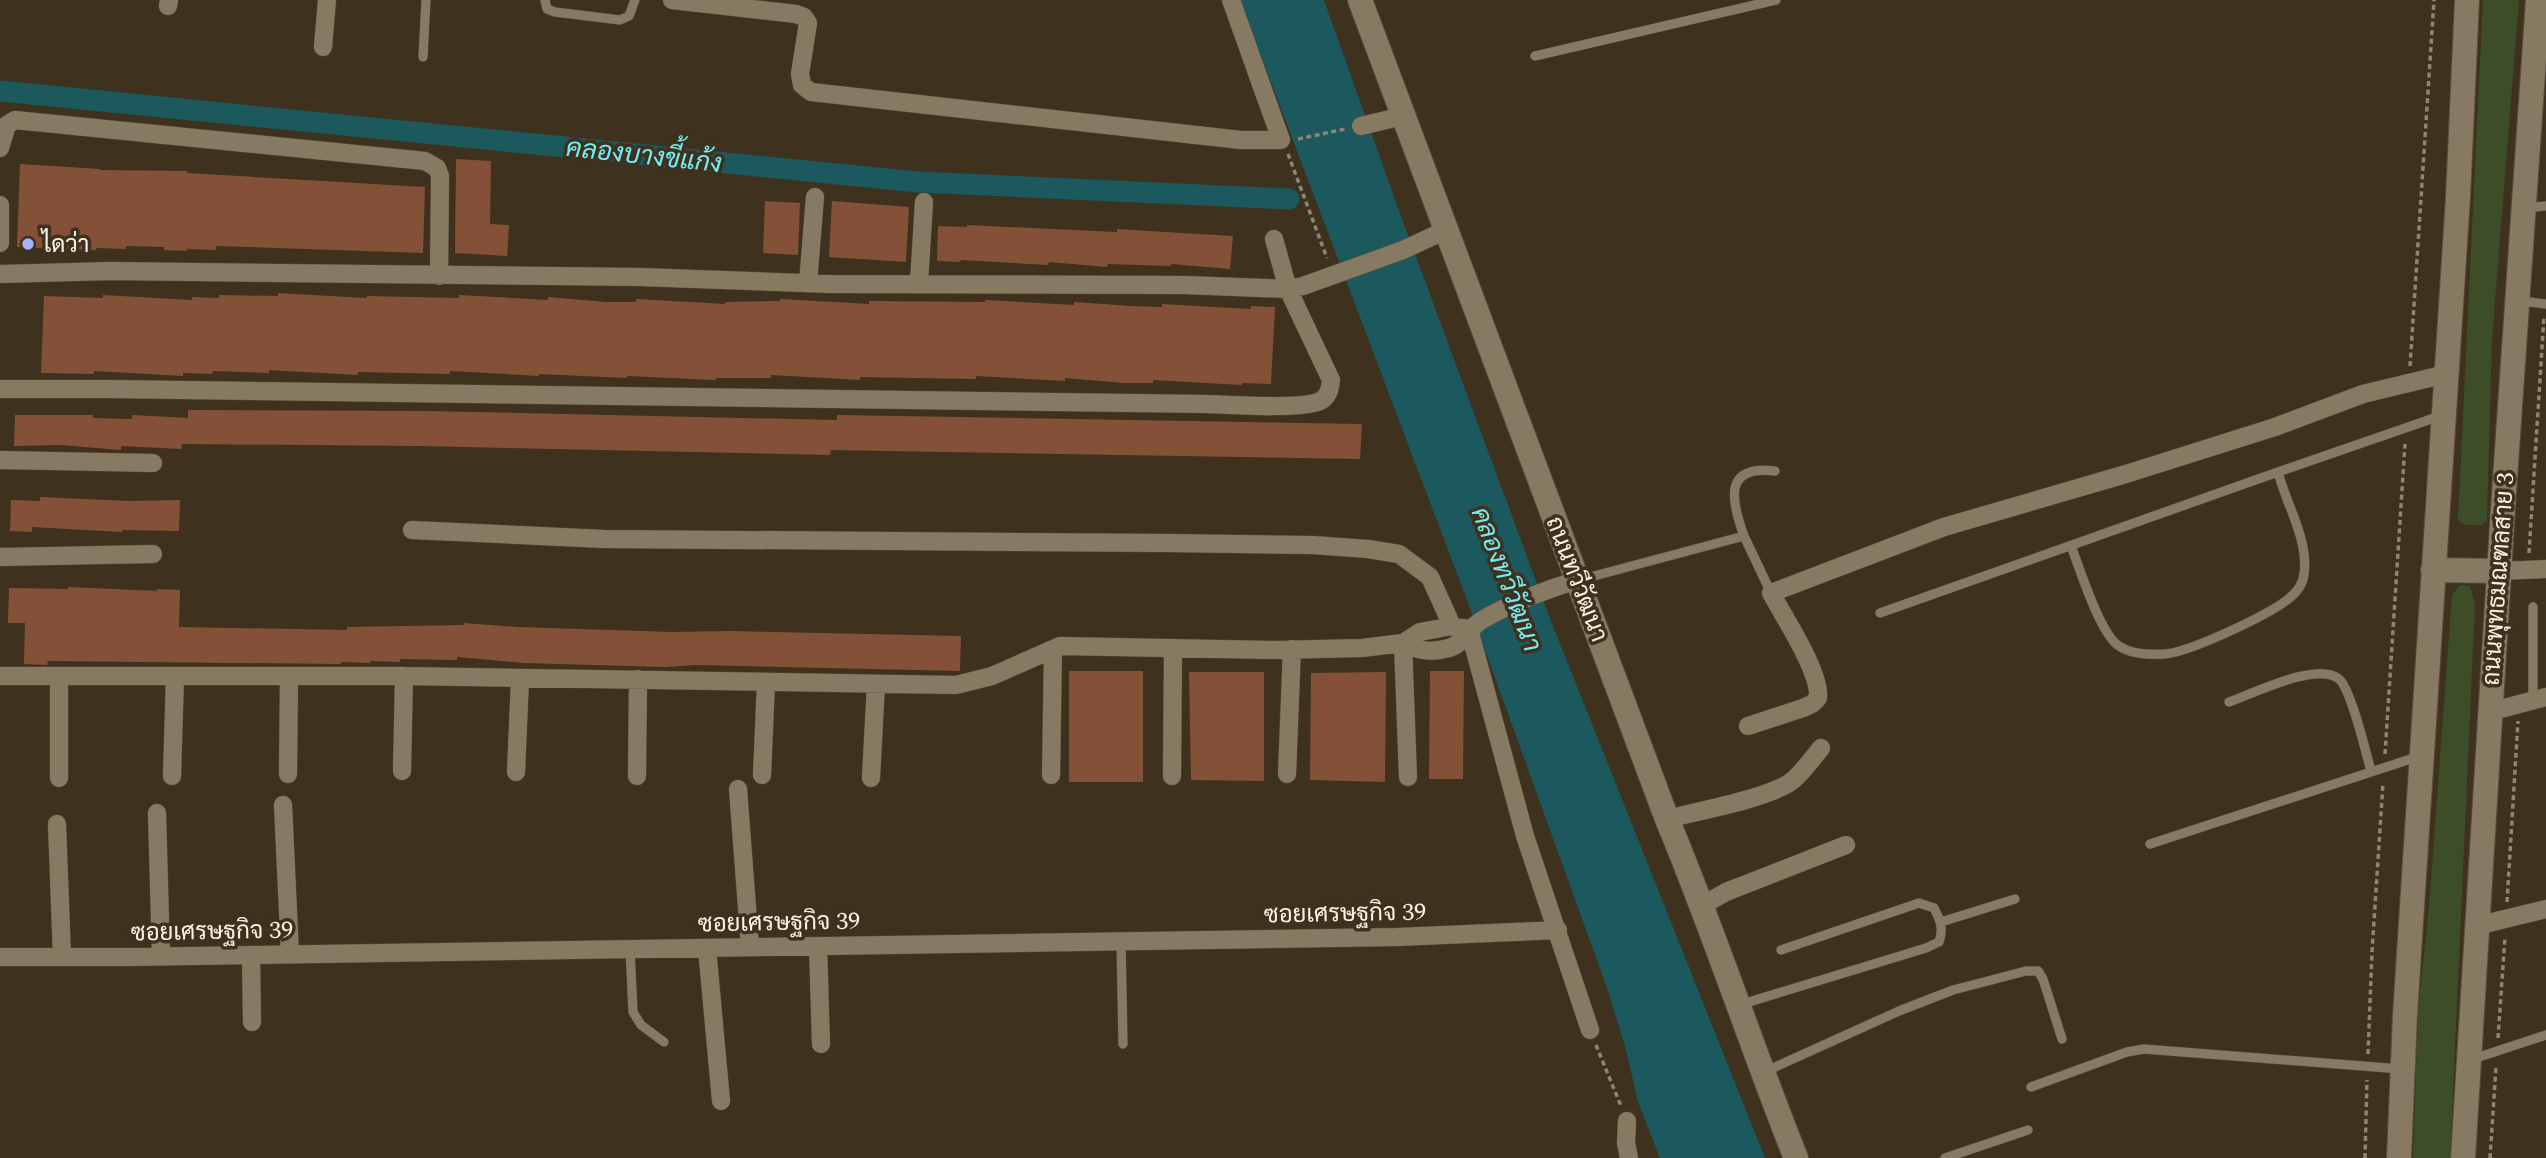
<svg xmlns="http://www.w3.org/2000/svg" width="2546" height="1158" viewBox="0 0 2546 1158" font-family="Spectral,Sarabun,serif">
<rect width="100%" height="100%" fill="#3e321e"/>
<path fill="#3d4d27" d="M2483,0h36l-27,339 -5,181 -6,5h-16l-7,-5z
M2460,585l10,1 5,18 -25,554h-37l5,-146 11,-105 23,-312z"/>
<path fill="#1b595e" d="M1240,0h84l74,208 151,408 216,542h-105l-22,-56 -13,-56 -19,-61 -139,-385z"/>
<g fill="none" stroke-linecap="round" stroke-linejoin="round">
<path stroke="#1b595e" stroke-width="21" d="M0,91l918,91 371,17"/>
</g>
<path fill="#845138" d="M456,159l35,2 -1,63 19,1 -2,31 -52,-3z
M20,164l80,5v1l87,1v2l238,14 -2,66 -207,-7v4l-29,-1v2l-23,-1v-3l-38,-1v3l-30,-1v2l-79,-3z
M765,201l35,2 -2,52 -35,-2z
M832,201l77,6 -3,55 -77,-5z
M967,225l150,7v-3l32,2 84,5 -3,33 -59,-5v2l-63,-2 -1,3 -58,-5 -1,3 -87,-5 -1,2 -23,-1 1,-35 29,1z
M278,293l88,5 1,-2 92,2v-3l89,5v-3l58,5h30v-3l89,5v-2l55,-1v-2l89,5v-3l116,1v-2l89,5v-3l58,4 30,1v-3l89,5v-3l24,1 -4,77 -29,-1v2l-89,-5v3h-29l-59,-5v3l-89,-5v3l-116,-2v3l-89,-5v3h-55v2l-89,-4v2l-88,-4v2l-89,-5v3l-92,-2v3l-89,-5v3l-56,-2 -1,3 -29,-1v3l-89,-5v3l-53,-1 3,-77 59,2v-3l89,5v-3l27,1v-3l59,1z
M188,410l238,1 411,9v-5l525,9 -2,35 -529,-9 -1,5 -412,-9 -236,-2 -1,5 -60,-3v4l-60,-5 -47,1 1,-31h78v3l39,1v-4l56,3z
M40,497l89,4 51,-1 -1,31 -57,-1v2l-90,-5v5l-22,-1 1,-31 29,1z
M68,587l89,4v-2l23,1 -1,37 168,3v-3l117,-2v-2l54,4 155,5 57,-1 231,5 -1,35 -264,-6 -31,2 -141,-4 -67,-6v3l-57,-1v3l-30,-1v2l-29,-1v2l-293,-3 -1,4 -23,-1 1,-41h-17l1,-35 59,1z
M1069,671h74v111h-74z
M1430,671h34l-1,108h-34z
M1189,672h75v109l-73,-1z
M1386,672l-1,110 -75,-2 1,-107z"/>
<g fill="none" stroke-linecap="round" stroke-linejoin="round">
<g stroke="#584e3b" stroke-width="10">
<path id="lane" d="M545,0l2,9 8,3 65,8 9,-4 6,-16
M1535,56l241,-56
M423,57l3,-57
M2524,208l22,-2
M2520,301l26,3
M1744,536c-13,-36 -21,-71 31,-65
M2071,546c9,23 29,88 48,100 13,9 31,9 46,8 25,-2 101,-38 122,-54 8,-6 16,-15 17,-26 5,-34 -18,-70 -26,-102l162,-56
M1579,580l165,-44 27,57
M2533,607v94
M1880,613l398,-141
M2229,702c23,-8 88,-41 110,-23 12,10 27,74 32,92
M2150,844l270,-88
M1941,922l74,-23
M1121,941l2,103
M630,949l3,63 8,13 23,17
M1739,1005l187,-57 13,-6c5,-14 1,-22 -5,-34l-15,-5 -138,47
M2470,1060l76,-25
M1764,1072l135,-61 54,-21 73,-19h12l5,8 19,60
M2031,1087l96,-35 17,-3 257,20
M1945,1158l83,-28"/>
</g>
<g stroke="#584e3b" stroke-width="19">
<path id="street" d="M672,0l124,14 8,3 4,6 -8,51 2,11 9,7 430,48h40l-50,-140
M168,6l1,-6
M323,47l4,-47
M1361,126l42,-10
M0,148l7,-23 8,-5 410,41 12,7 3,8 -1,100
M0,205v38
M0,274l110,-3 530,6 190,7 355,1 103,4 15,-3 100,-36 43,-20
M808,283l7,-86
M919,283l5,-81
M0,389h108l1099,15c22,1 100,6 115,-4 7,-5 8,-12 9,-20l-43,-91 -14,-50
M0,460l153,3
M412,530l192,9 563,4 145,2 56,4 31,5 31,23 22,49
M0,557l153,-3
M2498,571l48,-2
M1469,629l56,207 65,194
M1403,643c16,8 28,10 46,5 15,-4 19,-20 33,-28 29,-17 63,-30 96,-40
M1403,643l5,134
M0,676h404l552,9 36,-9 68,-30 218,4 84,-2 41,-5 17,-11 32,-6 17,3
M59,676v102
M2489,712l57,-15
M1748,726l55,-18 9,-4 6,-6c3,-25 -34,-81 -47,-105l173,-66 182,-53 149,-47 88,-33 83,-20
M402,771l2,-95
M516,772l4,-93
M288,774l1,-97
M1287,774l5,-125
M762,775l4,-93
M1051,775l2,-126
M172,776l3,-100
M637,776l1,-97
M1172,776l1,-128
M871,778l5,-94
M738,789l12,158
M283,805l7,149
M157,813l4,143
M1667,819c31,-8 103,-21 125,-38 11,-9 20,-22 29,-33
M57,824l5,133
M1703,905l23,-13 120,-47
M2476,926l70,-17
M818,946l3,98
M707,948l14,153
M251,955l1,67
M0,957h128l1269,-20 161,-7
M1627,1121l-1,22 3,15"/>
</g>
<g stroke="#584e3b" stroke-width="26">
<path id="secondary" d="M1360,0l307,819c47,112 84,227 129,339
M2433,570l65,1
M2399,1158l6,-143 53,-818 9,-197
M2463,1158l40,-650 35,-508"/>
</g>
<path stroke="#8f8574" stroke-width="3.5" stroke-dasharray="5 3.5" stroke-linecap="butt" d="M1298,139l47,-10
M1288,154l39,104
M2410,366l24,-366
M2529,553l15,-237
M2385,754l20,-310
M2507,902l11,-181
M2498,1038l7,-101
M1596,1045l25,61
M2368,1054l4,-102 11,-169
M2365,1158l2,-78
M2490,1158l6,-91"/>
<use href="#lane" stroke="#877a63" stroke-width="9"/>
<use href="#street" stroke="#877a63" stroke-width="18"/>
<use href="#secondary" stroke="#877a63" stroke-width="24"/>
</g>
<circle fill="#a6b1fc" stroke="#3e321e" stroke-width="2.5" cx="28" cy="244" r="7"/>
<g text-anchor="middle" stroke-width="7" stroke-linejoin="round" paint-order="stroke">
<g font-size="24" fill="#f8f1e4" stroke="#3e321e" text-anchor="start">
<text x="42" y="252">ไดว่า</text>
</g>
<g font-size="24" fill="#f8f1e4" stroke="#3e321e">
<text transform="translate(1577 579) rotate(69)" y="8">ถนนทวีวัฒนา</text>
<text transform="translate(2498 579) rotate(-86)" y="8">ถนนพุทธมณฑลสาย 3</text>
<text transform="translate(1345 913) rotate(-1)" y="8">ซอยเศรษฐกิจ 39</text>
<text transform="translate(779 922) rotate(-1)" y="8">ซอยเศรษฐกิจ 39</text>
<text transform="translate(212 931) rotate(-1)" y="8">ซอยเศรษฐกิจ 39</text>
</g>
<g font-size="26" font-style="italic" fill="#75ecf5" stroke="#3e321e">
<text transform="translate(644 155) rotate(6)" y="9">คลองบางขี้แก้ง</text>
<text transform="translate(1507 579) rotate(69)" y="9">คลองทวีวัฒนา</text>
</g>
</g>
</svg>
